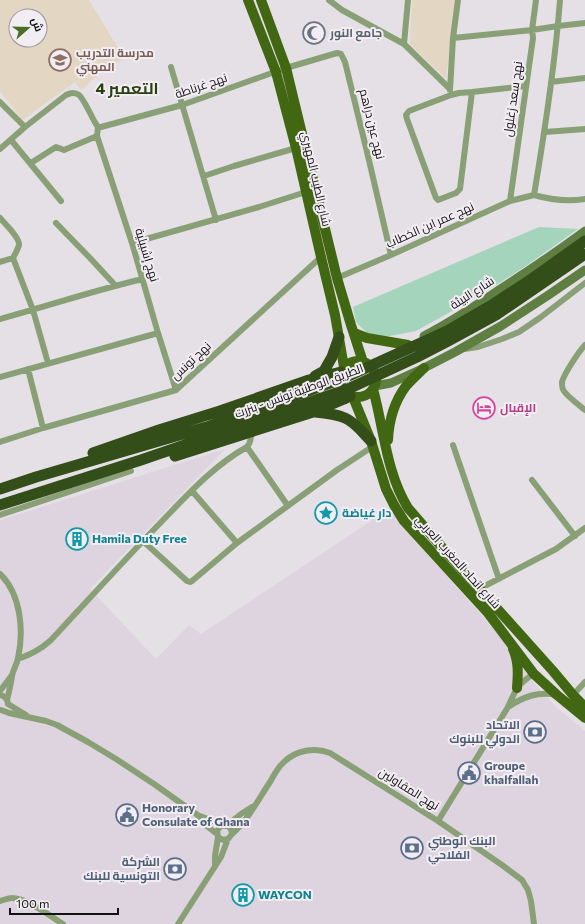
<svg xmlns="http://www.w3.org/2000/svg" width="585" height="924" viewBox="0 0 585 924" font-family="Commissioner,Cairo,sans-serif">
<rect width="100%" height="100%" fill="#e4e0e5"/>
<path fill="#ded4e0" d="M225,449l-135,140 66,70 33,-34 12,9 191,-127 10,17 105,120 22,33 28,31 28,23v193h-585v-404z"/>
<path fill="#e3d6c2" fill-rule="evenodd" d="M0,0h89l35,58 -11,8 -2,-3 -15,6 1,7 -16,14 -6,-8 -53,38 -22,-29zM16,16h24v24h-24z
M412,0h44l-10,79 -36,-35z"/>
<path fill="#a5d4bd" d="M539,227l39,2 -55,39 -41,26 -46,26 -20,11 -26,5h-13l-10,-3 -11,-11 -3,-15z"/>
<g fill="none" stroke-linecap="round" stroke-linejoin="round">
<path stroke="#89a077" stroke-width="6" d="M329,0l13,10 62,34 45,44
M453,38l79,-8 26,-4 27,-3
M404,44l4,-44
M171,67l45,153
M551,82l34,-4
M450,90l3,-52 5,-38
M472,92l-12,97 -4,4 -18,7 -2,-2 -29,-79 -1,-4 3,-4 42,-16 8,-2 13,-1 54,-6
M0,102l25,25
M98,127h3l81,-22 104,-37 51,-15 4,1 4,8 23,94 23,99
M98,127l-1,9 35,107 26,90 18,57
M545,132l40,-3
M11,140l50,61
M0,149l25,-22 41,-32c4,-2 9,-3 13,0 5,4 13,23 17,29l2,3
M31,163l25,-16 8,3 33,-14
M204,176l30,-10 62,-18
M534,195c11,-65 21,-130 26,-195
M534,195c17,5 32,7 51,4
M510,201l23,-163 -1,-8 4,-30
M0,218c5,6 20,20 19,27 -1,4 -4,9 -6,13
M56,223l34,35 25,27
M132,243l127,-36 50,-16
M13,258l20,52 15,53
M0,262l13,-4
M337,278l54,-23 119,-54 24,-6
M0,319c48,-13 95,-29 143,-40
M585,345c-6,6 -21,29 -23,37 0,3 0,7 2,9 3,5 16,15 21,19
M464,349l14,-2 24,-8 17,-7 22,-15 44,-34
M28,369l15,59
M0,377l158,-44
M0,442l43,-14 133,-38 145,-133
M453,445l46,134
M247,447c4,-5 4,-9 4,-15
M532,480l43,56
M192,491l45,52
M0,515l131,-44
M143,541l44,40 3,1 2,-1 45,-38 100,-73 35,-23
M0,574c21,20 24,57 18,84 -1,6 -5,12 -6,18 -1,8 -3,16 -5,24
M479,589l77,-40 29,-21
M18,659c13,-5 22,-9 33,-19 38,-41 76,-83 115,-123 24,-25 50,-53 81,-70l41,59
M0,691l12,-16
M0,695c5,1 7,4 8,8
M573,695l12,-13
M8,704l18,11
M508,707c15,-10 30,-16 48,-12
M1,710l8,3 37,8 11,4 31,17 28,17 38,25 45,32 9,11 9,7
M200,816l23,9
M438,821l70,-114c7,-16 10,-24 26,-33
M226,826l15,-12 11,-7
M232,834c16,-14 26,-34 38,-52 4,-7 8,-15 14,-20 12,-12 31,-15 46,-9l108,68 64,44 20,15 6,10 3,11 3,23
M215,866v-10l3,-19
M0,901c4,-1 8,-3 12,-3 15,0 38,18 51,26
M178,924l43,-67 7,-18 4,-5c-1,-10 -10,-12 -15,-3l1,6 5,3 5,-1"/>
<path stroke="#5f7f42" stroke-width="9" d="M424,336c27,-14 53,-31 78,-48 28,-18 56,-37 83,-57
M375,386l16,-3 33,-15 31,-16 46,-26 46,-30 38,-26"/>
<path stroke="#416712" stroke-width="10" d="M248,0l28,72 20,76 25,109 14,58 9,52
M261,0l25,68 51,210 14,47 12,37
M354,333l13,5 41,7
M340 379a18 18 0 1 1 36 0a18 18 0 1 1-36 0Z
M373,389c11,40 13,83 35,119l32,37 113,126 20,24 12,12
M353,397l18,44 15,48 8,16 10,16 84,92 46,61 23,21 28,23
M388,440c1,-20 6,-38 18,-54 5,-6 12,-12 18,-18
M513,649c6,13 5,26 4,39"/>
<path stroke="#344e1a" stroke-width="11" d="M315,376l9,-5 8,-14 7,-20
M314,412c10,1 21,2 31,6 10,4 18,15 26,23
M93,453l66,-23 61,-19 89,-31 32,-8
M175,456l138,-44 31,-13 6,-3
M0,489l36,-12 174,-51 134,-48 103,-47 45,-26 41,-27 52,-37
M0,505l141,-45 207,-71 69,-32 31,-16 48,-26 89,-61"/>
</g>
<defs>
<g id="mosque-ring" transform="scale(1.15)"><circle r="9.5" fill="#f2edf3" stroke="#6b7280" stroke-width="1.5"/><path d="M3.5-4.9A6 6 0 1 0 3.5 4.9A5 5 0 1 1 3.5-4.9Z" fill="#6b7280"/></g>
<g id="school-ring" transform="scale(1.15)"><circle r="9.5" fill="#f2edf3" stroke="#8d6e63" stroke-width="1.5"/><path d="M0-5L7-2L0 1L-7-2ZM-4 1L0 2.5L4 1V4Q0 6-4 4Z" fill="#8d6e63"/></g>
<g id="hotel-ring" transform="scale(1.15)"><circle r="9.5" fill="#f2edf3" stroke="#d1479c" stroke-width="1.5"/><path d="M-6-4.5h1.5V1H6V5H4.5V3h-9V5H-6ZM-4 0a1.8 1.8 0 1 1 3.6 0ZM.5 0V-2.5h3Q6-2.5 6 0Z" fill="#d1479c"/></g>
<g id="sight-ring" transform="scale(1.15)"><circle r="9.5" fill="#f2edf3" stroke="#0f9aa8" stroke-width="1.5"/><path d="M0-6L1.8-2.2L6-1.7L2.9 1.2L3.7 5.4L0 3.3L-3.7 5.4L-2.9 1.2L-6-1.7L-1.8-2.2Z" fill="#0f9aa8"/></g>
<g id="building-ring" transform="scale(1.15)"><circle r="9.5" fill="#f2edf3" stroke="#0f9aa8" stroke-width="1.5"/><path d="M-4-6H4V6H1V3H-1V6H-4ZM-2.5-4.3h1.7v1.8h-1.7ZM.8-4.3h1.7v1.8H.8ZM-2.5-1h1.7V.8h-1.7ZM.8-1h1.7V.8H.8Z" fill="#0f9aa8"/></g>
<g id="bank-ring" transform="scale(1.15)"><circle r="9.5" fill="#f2edf3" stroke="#5c6f8a" stroke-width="1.5"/><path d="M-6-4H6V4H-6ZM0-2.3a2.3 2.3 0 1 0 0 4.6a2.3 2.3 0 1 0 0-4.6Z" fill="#5c6f8a"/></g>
<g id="civic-ring" transform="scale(1.15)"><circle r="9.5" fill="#f2edf3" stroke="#5c6f8a" stroke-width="1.5"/><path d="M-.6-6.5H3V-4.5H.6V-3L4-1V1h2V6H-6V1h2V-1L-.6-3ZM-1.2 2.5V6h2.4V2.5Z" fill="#5c6f8a"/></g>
</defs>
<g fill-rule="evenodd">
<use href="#mosque-ring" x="314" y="33"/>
<use href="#school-ring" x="60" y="60"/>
<use href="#hotel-ring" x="484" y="408"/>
<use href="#sight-ring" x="326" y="513"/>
<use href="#building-ring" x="77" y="539"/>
<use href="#bank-ring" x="535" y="732"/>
<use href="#civic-ring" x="469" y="773"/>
<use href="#civic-ring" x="127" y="815"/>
<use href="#bank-ring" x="412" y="848"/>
<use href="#bank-ring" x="175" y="869"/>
<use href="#building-ring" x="243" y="895"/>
</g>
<g text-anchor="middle" stroke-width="4" stroke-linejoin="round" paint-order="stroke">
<g font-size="12" font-weight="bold" fill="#5b616d" stroke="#f2edf3" text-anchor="start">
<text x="330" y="37">جامع النور</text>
</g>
<g font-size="12" font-weight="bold" fill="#785e54" stroke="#f2edf3" text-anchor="start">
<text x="76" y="57">مدرسة التدريب<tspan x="76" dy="14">المهني</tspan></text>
</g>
<g font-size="12" fill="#131113" stroke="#f2edf3">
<text transform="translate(201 86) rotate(-19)" y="4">نهج غرناطة</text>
<text transform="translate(513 99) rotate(-82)" y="4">نهج سعد زغلول</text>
<text transform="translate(372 124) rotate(76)" y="4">نهج عين دراهم</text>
<text transform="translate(316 179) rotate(77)" y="4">شارع الطيب المهيري</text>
<text transform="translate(430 225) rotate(-24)" y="4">نهج عمر ابن الخطاب</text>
<text transform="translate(147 255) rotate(73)" y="4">نهج إشبيلية</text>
<text transform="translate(472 293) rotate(-33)" y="4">شارع البيئة</text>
<text transform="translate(191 361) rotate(-43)" y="4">نهج تونس</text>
<text transform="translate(299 391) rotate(-20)" y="4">الطريق الوطنية تونس - بنزرت</text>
<text transform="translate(458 562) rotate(48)" y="4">شارع اتحاد المغرب العربي</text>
<text transform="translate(409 789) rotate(32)" y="4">نهج المقاولين</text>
</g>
<g font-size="12" font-weight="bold" fill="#b23c85" stroke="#f2edf3" text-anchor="start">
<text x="500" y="412">الإقبال</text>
</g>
<g font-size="12" font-weight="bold" fill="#0d838f" stroke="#f2edf3" text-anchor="start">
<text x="342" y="517">دار غياضة</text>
<text x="92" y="543">Hamila Duty Free</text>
<text x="258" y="899">WAYCON</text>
</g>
<g font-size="12" font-weight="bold" fill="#4e5e75" stroke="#f2edf3" text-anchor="start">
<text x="520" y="729" text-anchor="end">الاتحاد<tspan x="520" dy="14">الدولي للبنوك</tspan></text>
<text x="484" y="770">Groupe<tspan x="484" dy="14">khalfallah</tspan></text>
<text x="142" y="812">Honorary<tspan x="142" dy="14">Consulate of Ghana</tspan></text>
<text x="428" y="845">البنك الوطني<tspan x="428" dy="14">الفلاحي</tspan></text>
<text x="160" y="866" text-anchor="end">الشركة<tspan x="160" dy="14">التونسية للبنك</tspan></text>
</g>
<g font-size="16" font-weight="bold" fill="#263f0e" stroke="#f2edf3">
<text x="127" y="94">التعمير 4</text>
</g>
</g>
<g transform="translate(28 28) rotate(70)"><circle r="19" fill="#f2edf3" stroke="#999599"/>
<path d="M0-3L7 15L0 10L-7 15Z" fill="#496e27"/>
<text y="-6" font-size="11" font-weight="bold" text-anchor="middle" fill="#131113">ش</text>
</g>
<path d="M10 908v6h108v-6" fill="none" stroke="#131113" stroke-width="2"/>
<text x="16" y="908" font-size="12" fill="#131113" stroke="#f2edf3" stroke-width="3" paint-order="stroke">100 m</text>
</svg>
